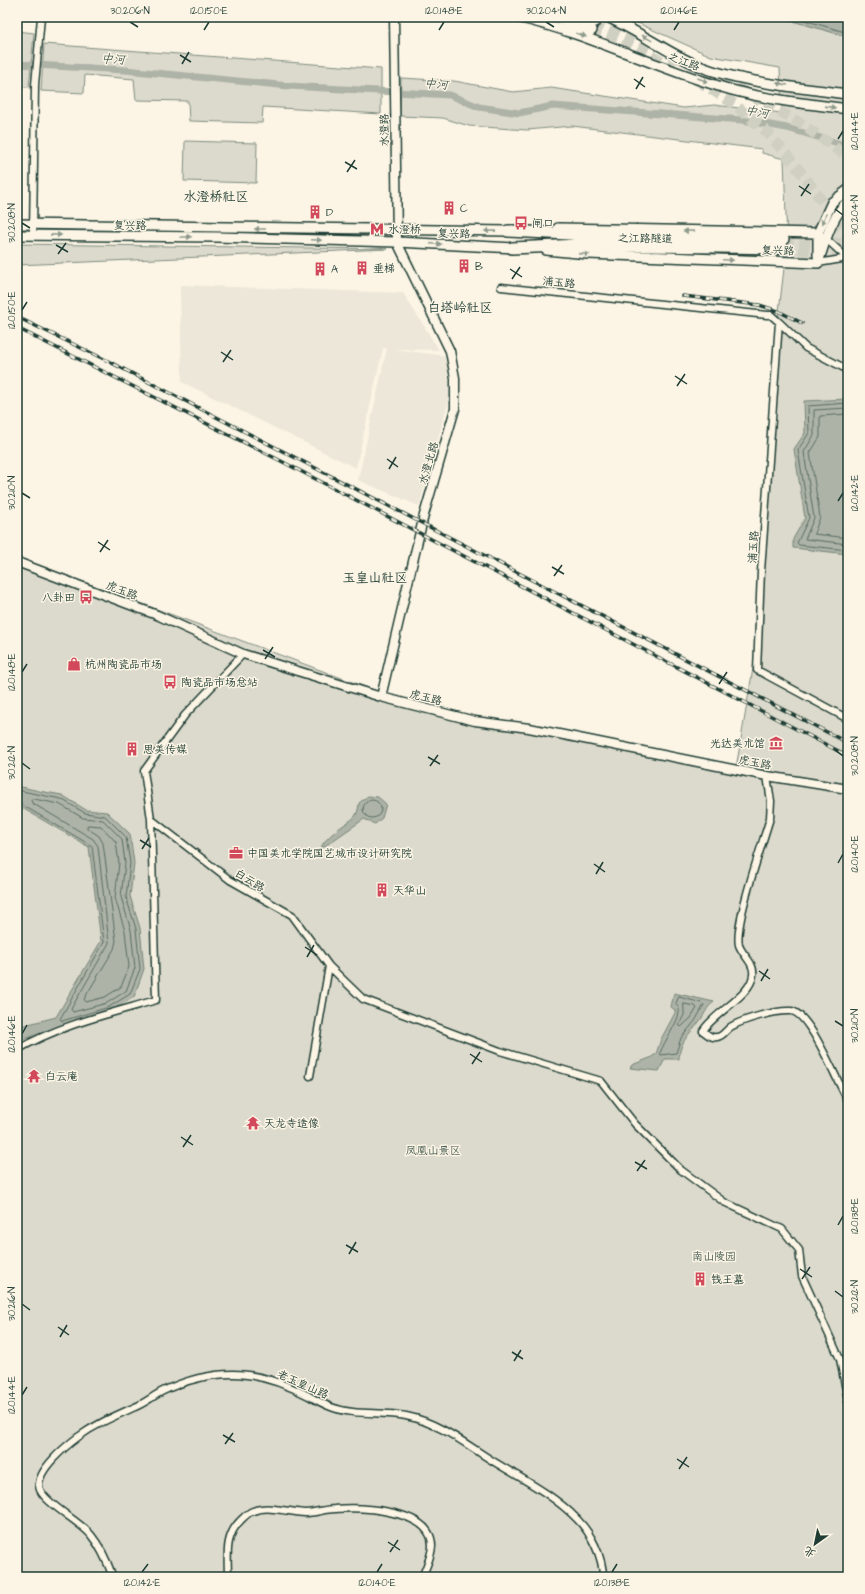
<svg xmlns="http://www.w3.org/2000/svg" width="865" height="1594" viewBox="0 0 865 1594" font-family="'Architects Daughter','LXGW WenKai TC',sans-serif">
<rect width="100%" height="100%" fill="#fcf5e5"/>
<filter id="ink" filterUnits="userSpaceOnUse"><feTurbulence type="fractalNoise" baseFrequency=".025" numOctaves="2"/><feDisplacementMap in="SourceGraphic" scale="8" xChannelSelector="R" yChannelSelector="G"/><feConvolveMatrix kernelMatrix="1 2 1 2 8 2 1 2 1" color-interpolation-filters="sRGB"/></filter>
<g filter="url(#ink)">
<path fill="#ece7d8" d="M180,285l223,8 36,57 -46,-1 54,7 3,40 -31,110 -61,-26 29,-132h-4l-27,120 -174,-86z"/>
<path fill="#dcdacc" stroke="#7e8c80" d="M624,17h153l71,18v1542h-831v-1020l389,145 329,72 22,-129 20,-317 10,-85 -3,-84 -22,-6v-4l-190,-23 -45,4 -58,-4 -26,-8 -43,-2 1,-38 53,3 59,11 38,-4 133,20 30,-3 68,8 -2,-45 -69,-12z
M17,31l17,2 -5,54 -12,-1z
M44,44l337,25v45l-118,-7 -1,16 -73,-2 -1,-20 -52,-1 -2,-21 -49,-4 -1,18 -43,-2z
M185,141l72,2 -1,40 -72,-2z
M17,244l370,5 -370,16z"/>
<path fill="#aeb3a7" stroke="#758479" d="M779,17h69v20z
M848,399v155l-55,-6v-9l12,-21 -11,-69 11,-16 -1,-32z
M17,786l22,5 23,4 24,15 21,2 23,22 4,29 -4,33 10,32 4,41 -10,28 -23,14 -41,11 -53,20v-15l39,-10 45,-76 -12,-94 -72,-42z
M368,796l10,1 8,7 -4,14 -7,6 -11,-5 -42,29v-3c5,-7 12,-13 19,-18 11,-8 17,-9 18,-24z
M674,993l40,9c-8,5 -9,13 -15,20 -9,11 -20,21 -20,37h-14l-6,12 -29,-3 2,-3 18,-7 6,-4 5,-15 14,-26v-3l-4,-3z"/>
<g fill="none" stroke-linecap="round" stroke-linejoin="round">
<path stroke="#586c62" stroke-width="1" d="M794,17l54,16
M848,403l-40,3 1,27 -11,17 11,68 -12,25 2,2 49,5
M848,408l-34,2v25l-10,17 10,66 -9,21 43,5
M848,414l-28,2v21l-10,16 10,64 -6,17 34,4
M17,790l44,9 24,14 20,3 21,21 4,26 -4,34 10,32 4,40 -10,25 -21,13 -47,14 -2,-2 44,-77 -12,-96 -75,-44
M34,799l25,5 24,14 20,2 19,19 3,24 -4,34 10,33 4,38 -9,23 -19,12 -34,9 -2,-3 38,-66 -11,-97 -5,-7 -61,-36 -1,-3z
M363 809a9 9 0 1 1 18 0a9 9 0 1 1-18 0Z
M88,825l13,1 15,16 3,21 -4,35 10,33 4,36 -8,20 -16,10 -19,5 -2,-3 30,-50 2,-8 -13,-98 -4,-7 -12,-8z
M679,997l23,6 2,2 -9,16 -14,17 -5,15 -15,2 -1,-2c4,-11 18,-31 19,-40 1,-4 -1,-6 -3,-9z
M684,1004l11,2 2,2 -6,10 -10,9 -2,-2 5,-10z"/>
<path stroke="#aeb3a7" stroke-width="7" d="M17,64l108,6 164,16 161,9 29,12 40,6 34,-7 189,14 45,8 61,18"/>
<path stroke="#d0d0c2" stroke-width="11" stroke-dasharray="11 5.5" stroke-linecap="butt" d="M595,21l62,26
M591,30l40,16 43,22
M707,71l93,52 48,34
M697,80l37,24 36,31 35,42 30,43 13,16
M783,239l65,5
M782,248l66,5"/>
<g stroke="#1f3d34" stroke-width="9">
<path id="street" d="M33,235l2,-150 6,-68
M823,236l24,22
M818,263l30,-5
M501,287l266,28h4l8,7 -18,249 -4,99 91,49
M779,322l27,26 42,22
M767,776l4,25 -1,17c-7,24 -36,106 -31,127 3,10 16,18 14,30 -2,21 -40,38 -50,56 5,4 8,7 14,6 7,-1 9,-8 15,-11 13,-7 43,-16 59,-15 19,1 46,72 57,89
M151,819l79,61 62,35 37,51 34,33 137,52 101,30 34,43 46,46 43,32 58,27 17,21 3,26 38,83 8,42
M17,1050c42,-25 92,-36 139,-50l-5,-181 -7,-48 41,-56 58,-61
M310,1076l19,-110
M113,1577c-6,-16 -12,-30 -22,-42 -11,-14 -51,-34 -52,-49 -1,-17 27,-40 39,-49 18,-13 37,-21 57,-30 10,-4 18,-11 28,-16 21,-10 46,-17 70,-17 26,0 53,10 76,22 7,4 14,8 22,11 24,9 50,4 75,9 31,6 57,26 82,42 30,19 64,35 89,61 14,14 26,38 26,58
M228,1577c0,-21 -4,-41 13,-57 3,-3 8,-8 12,-9 15,-6 36,1 52,2 10,0 20,-4 30,-4 25,-2 96,0 97,36 0,10 -6,23 -10,32"/>
</g>
<g stroke="#1f3d34" stroke-width="11">
<path id="secondary" d="M17,562l140,53 86,39 138,43 94,24 54,7 238,48 81,13
M381,697l43,-182 31,-106v-31l-5,-27 -53,-109 -3,-225"/>
</g>
<g stroke="#1f3d34" stroke-width="12">
<path id="primary" d="M517,17c74,17 142,53 215,73 37,10 77,14 116,19
M607,17c36,16 68,42 106,54 43,13 90,17 135,23
M17,224l491,7 5,-1
M558,228l260,5 14,-31 16,-12
M818,233v23
M17,235l199,2 181,5 120,6
M546,250l42,4 230,9
M818,263c7,-21 13,-46 30,-62"/>
</g>
<g stroke="#1f3d34" stroke-width="14">
<path id="highway" d="M556,17l35,13
M583,17l12,4
M508,231l143,7 132,1
M512,248l68,-3 202,3"/>
</g>
<use href="#street" stroke="#fcf5e5" stroke-width="6"/>
<use href="#secondary" stroke="#fcf5e5" stroke-width="8"/>
<use href="#primary" stroke="#fcf5e5" stroke-width="9"/>
<use href="#highway" stroke="#fcf5e5" stroke-width="11"/>
<g stroke="#1f3d34" stroke-width="3.5">
<path id="rail" d="M683,296l76,9 19,6 24,12
M17,317l89,43 742,383
M17,328l266,134 565,294"/>
</g>
<use href="#rail" stroke="#fcf5e5" stroke-width="2" stroke-dasharray="6" stroke-linecap="butt"/>
</g>
<defs><path id="oneway-solid" d="M-6-.8H1V-3.2L6.5 0L1 3.2V.8H-6Z"/></defs>
<g fill="#8e998c">
<use href="#oneway-solid" transform="translate(581 35) rotate(20)"/>
<use href="#oneway-solid" transform="translate(647 38) rotate(-151)"/>
<use href="#oneway-solid" transform="translate(703 80) rotate(20)"/>
<use href="#oneway-solid" transform="translate(782 84) rotate(-171)"/>
<use href="#oneway-solid" transform="translate(830 107) rotate(8)"/>
<use href="#oneway-solid" transform="translate(824 219) rotate(113)"/>
<use href="#oneway-solid" transform="translate(260 229) rotate(-180)"/>
<use href="#oneway-solid" transform="translate(490 231) rotate(-179)"/>
<use href="#oneway-solid" transform="translate(689 231) rotate(-179)"/>
<use href="#oneway-solid" transform="translate(56 235) rotate(1)"/>
<use href="#oneway-solid" transform="translate(186 237)"/>
<use href="#oneway-solid" transform="translate(316 240) rotate(2)"/>
<use href="#oneway-solid" transform="translate(436 244) rotate(2)"/>
<use href="#oneway-solid" transform="translate(584 254) rotate(4)"/>
<use href="#oneway-solid" transform="translate(728 260) rotate(2)"/>
</g>
</g>
<path fill="none" stroke="#1f3d34" stroke-width="1.5" d="M130,22l8,5M546,22l8,5M204,30l5,-8M439,30l5,-8M674,30l5,-8M180,55l11,7M182,64l7,-12M634,79l11,8M636,89l7,-12M838,139l5,-8M345,162l12,7M347,172l8,-12M799,186l12,8M801,196l8,-12M835,209l8,6M22,223l8,5M56,245l12,7M58,254l8,-11M510,269l12,8M512,279l8,-12M22,310l5,-8M221,352l12,8M223,362l8,-12M675,376l12,8M677,386l8,-12M387,459l11,8M389,469l7,-12M22,493l8,5M838,501l5,-8M98,542l12,8M100,552l8,-12M552,567l12,7M554,576l8,-11M263,650l12,7M265,659l8,-12M22,672l5,-8M717,674l12,8M719,684l8,-12M835,750l8,6M428,757l12,7M22,763l8,6M430,766l8,-11M140,840l11,7M142,849l7,-11M838,863l5,-9M594,864l11,8M596,874l7,-12M305,947l12,8M307,957l7,-12M759,971l11,8M761,981l7,-12M835,1021l8,5M22,1034l5,-9M470,1054l12,8M472,1064l8,-12M181,1137l12,8M183,1147l8,-12M635,1162l12,7M637,1171l8,-11M838,1225l5,-9M346,1245l12,7M349,1254l7,-12M800,1269l12,8M802,1279l8,-12M835,1291l8,6M22,1304l8,6M58,1327l11,8M60,1337l7,-12M512,1352l11,7M514,1361l7,-11M22,1395l5,-8M223,1435l12,7M225,1444l8,-11M677,1459l12,8M679,1469l8,-12M388,1542l12,8M390,1552l8,-12M142,1572l6,-8M377,1572l5,-8M612,1572l5,-8"/>
<defs>
<g id="building-bare" transform="scale(1.08)"><path d="M-4-6H4V6H1V3H-1V6H-4ZM-2.5-4.3h1.7v1.8h-1.7ZM.8-4.3h1.7v1.8H.8ZM-2.5-1h1.7V.8h-1.7ZM.8-1h1.7V.8H.8Z" fill="#d1495b" stroke="#fcf5e5" stroke-width="2.5" paint-order="stroke"/></g>
<g id="bus-bare" transform="scale(1.08)"><path d="M-5-6H5V4H4V6H2V4H-2V6H-4V4H-5ZM-3.5-4V0h7V-4ZM-3.5 1.2v1.5H-2V1.2ZM2 1.2v1.5H3.5V1.2Z" fill="#d1495b" stroke="#fcf5e5" stroke-width="2.5" paint-order="stroke"/></g>
<g id="metro-bare" transform="scale(1.08)"><path d="M-5.5 5V-5H-3L0 0L3-5H5.5V5H3V-.5L0 4L-3-.5V5Z" fill="#d1495b" stroke="#fcf5e5" stroke-width="2.5" paint-order="stroke"/></g>
<g id="shop-bare" transform="scale(1.08)"><path d="M-5-2.5h2.3a2.7 3.5 0 0 1 5.4 0H5L5.5 6h-11ZM-1.5-2.5h3a1.5 2.3 0 0 0-3 0Z" fill="#d1495b" stroke="#fcf5e5" stroke-width="2.5" paint-order="stroke"/></g>
<g id="museum-bare" transform="scale(1.08)"><path d="M0-6L6-3V-2H-6V-3ZM-5-1h2V3h-2ZM-1-1h2V3h-2ZM3-1h2V3H3ZM-6 4H6V6H-6Z" fill="#d1495b" stroke="#fcf5e5" stroke-width="2.5" paint-order="stroke"/></g>
<g id="office-bare" transform="scale(1.08)"><path d="M-6-3h4V-5.5h4V-3h4V5H-6ZM-1-4.5V-3h2v-1.5ZM-6 0V1H6V0Z" fill="#d1495b" stroke="#fcf5e5" stroke-width="2.5" paint-order="stroke"/></g>
<g id="temple-bare" transform="scale(1.08)"><path d="M0-6L5-2H3V0L6.5 2.5H4V6H1.5V3h-3V6H-4V2.5H-6.5L-3 0V-2H-5Z" fill="#d1495b" stroke="#fcf5e5" stroke-width="2.5" paint-order="stroke"/></g>
</defs>
<g fill-rule="evenodd">
<use href="#building-bare" x="449" y="208"/>
<use href="#building-bare" x="315" y="212"/>
<use href="#bus-bare" x="521" y="223"/>
<use href="#metro-bare" x="377" y="229"/>
<use href="#building-bare" x="464" y="266"/>
<use href="#building-bare" x="362" y="268"/>
<use href="#building-bare" x="320" y="269"/>
<use href="#bus-bare" x="86" y="597"/>
<use href="#shop-bare" x="74" y="664"/>
<use href="#bus-bare" x="170" y="682"/>
<use href="#museum-bare" x="776" y="743"/>
<use href="#building-bare" x="132" y="749"/>
<use href="#office-bare" x="236" y="853"/>
<use href="#building-bare" x="382" y="890"/>
<use href="#temple-bare" x="34" y="1076"/>
<use href="#temple-bare" x="253" y="1123"/>
<use href="#building-bare" x="700" y="1279"/>
</g>
<g text-anchor="middle" stroke-width="3" stroke-linejoin="round" paint-order="stroke">
<g font-size="11" fill="#1f3d34" stroke="#fcf5e5">
<text transform="translate(684 61) rotate(20)" y="4">之江路</text>
<text transform="translate(384 130) rotate(-91)" y="4">水澄路</text>
<text transform="translate(130 225) rotate(1)" y="4">复兴路</text>
<text transform="translate(454 233) rotate(2)" y="4">复兴路</text>
<text transform="translate(645 238) rotate(1)" y="4">之江路隧道</text>
<text transform="translate(778 250) rotate(2)" y="4">复兴路</text>
<text transform="translate(559 282) rotate(6)" y="4">浦玉路</text>
<text transform="translate(428 463) rotate(-74)" y="4">水澄北路</text>
<text transform="translate(753 547) rotate(-86)" y="4">浦玉路</text>
<text transform="translate(122 590) rotate(20)" y="4">虎玉路</text>
<text transform="translate(426 697) rotate(14)" y="4">虎玉路</text>
<text transform="translate(755 762) rotate(11)" y="4">虎玉路</text>
<text transform="translate(250 880) rotate(32)" y="4">白云路</text>
<text transform="translate(303 1384) rotate(24)" y="4">老玉皇山路</text>
</g>
<g font-size="11" fill="#1f3d34" stroke="#fcf5e5" text-anchor="start">
<text x="460" y="212">C</text>
<text x="326" y="216">D</text>
<text x="532" y="227">闸口</text>
<text x="388" y="233">水澄桥</text>
<text x="475" y="270">B</text>
<text x="373" y="272">垂梯</text>
<text x="331" y="273">A</text>
<text x="75" y="601" text-anchor="end">八卦田</text>
<text x="85" y="668">杭州陶瓷品市场</text>
<text x="181" y="686">陶瓷品市场总站</text>
<text x="765" y="747" text-anchor="end">光达美术馆</text>
<text x="143" y="753">思美传媒</text>
<text x="247" y="857">中国美术学院国艺城市设计研究院</text>
<text x="393" y="894">天华山</text>
<text x="45" y="1080">白云庵</text>
<text x="264" y="1127">天龙寺造像</text>
<text x="711" y="1283">钱王墓</text>
</g>
<g font-size="11" fill="#455c52" stroke="#fcf5e5">
<text x="433" y="1154">凤凰山景区</text>
<text x="714" y="1260">南山陵园</text>
</g>
<g font-size="12" font-style="italic" fill="#435a51" stroke="#fcf5e5">
<text transform="translate(113 59) rotate(4)" y="4">中河</text>
<text transform="translate(436 84) rotate(5)" y="4">中河</text>
<text transform="translate(757 112) rotate(10)" y="4">中河</text>
</g>
<g font-size="13" fill="#1f3d34" stroke="#fcf5e5">
<text x="216" y="201">水澄桥社区</text>
<text x="460" y="312">白塔岭社区</text>
<text x="375" y="582">玉皇山社区</text>
</g>
</g>
<rect width="865" height="1594" fill="none" stroke="#fcf5e5" stroke-width="44"/>
<g transform="translate(815 1544) rotate(213)" stroke="#fcf5e5" stroke-width="3" paint-order="stroke">
<path d="M0-3L7 15L0 10L-7 15Z" fill="#1f3d34"/>
<text y="-6" font-size="11" font-weight="bold" text-anchor="middle" fill="#1f3d34">北</text>
</g>
<rect x="22" y="22" width="821" height="1550" fill="none" stroke="#1f3d34" stroke-width="1.5"/>
<g font-size="10" text-anchor="middle" fill="#1f3d34">
<text x="130" y="14">30.206°N</text>
<text x="209" y="14">120.150°E</text>
<text x="444" y="14">120.148°E</text>
<text x="546" y="14">30.204°N</text>
<text x="679" y="14">120.146°E</text>
<text transform="translate(854 131) rotate(-90)" y="4">120.144°E</text>
<text transform="translate(854 215) rotate(-90)" y="4">30.204°N</text>
<text transform="translate(11 223) rotate(-90)" y="4">30.208°N</text>
<text transform="translate(11 310) rotate(-90)" y="4">120.150°E</text>
<text transform="translate(854 493) rotate(-90)" y="4">120.142°E</text>
<text transform="translate(11 493) rotate(-90)" y="4">30.210°N</text>
<text transform="translate(11 672) rotate(-90)" y="4">120.148°E</text>
<text transform="translate(854 756) rotate(-90)" y="4">30.208°N</text>
<text transform="translate(11 763) rotate(-90)" y="4">30.212°N</text>
<text transform="translate(854 854) rotate(-90)" y="4">120.140°E</text>
<text transform="translate(854 1026) rotate(-90)" y="4">30.210°N</text>
<text transform="translate(11 1034) rotate(-90)" y="4">120.146°E</text>
<text transform="translate(854 1216) rotate(-90)" y="4">120.138°E</text>
<text transform="translate(854 1297) rotate(-90)" y="4">30.212°N</text>
<text transform="translate(11 1304) rotate(-90)" y="4">30.216°N</text>
<text transform="translate(11 1395) rotate(-90)" y="4">120.144°E</text>
<text x="142" y="1586">120.142°E</text>
<text x="377" y="1586">120.140°E</text>
<text x="612" y="1586">120.138°E</text>
</g>
</svg>
